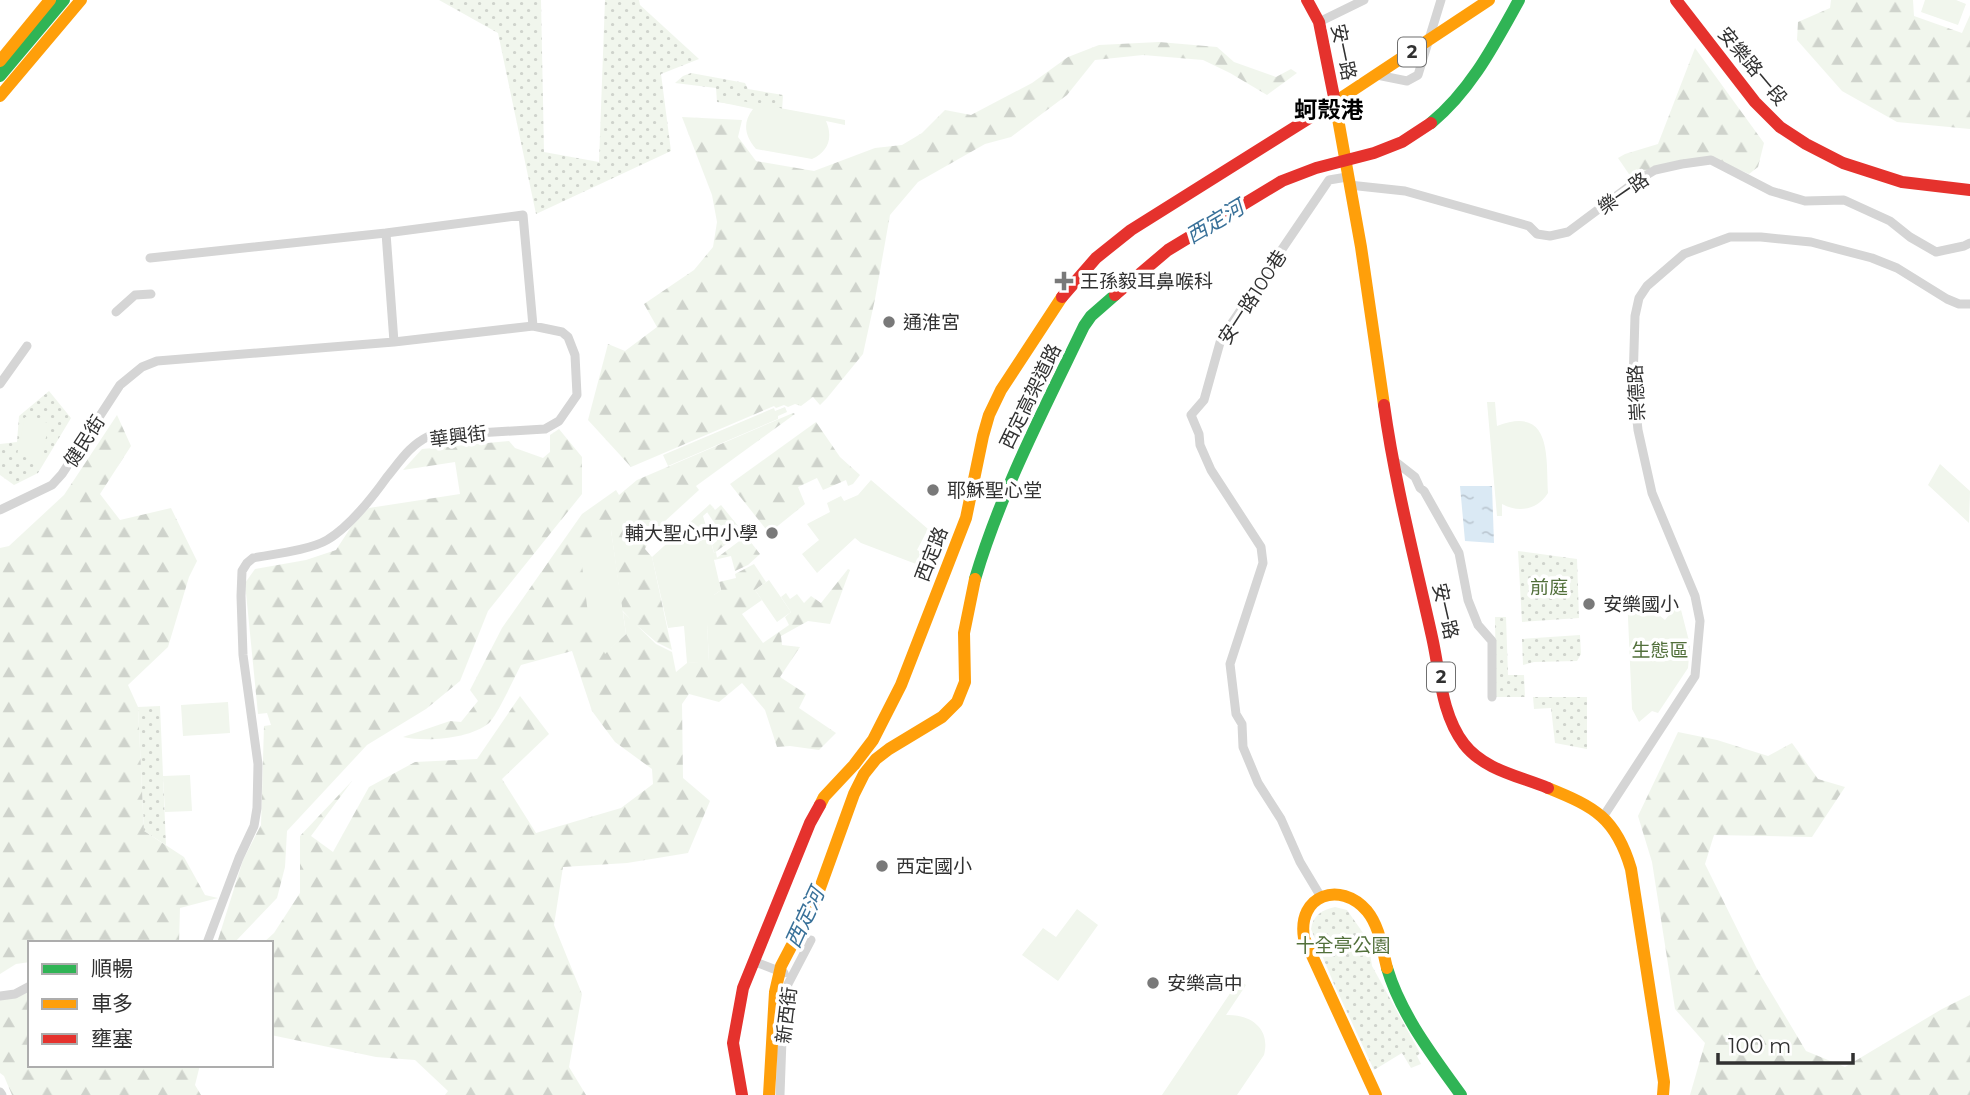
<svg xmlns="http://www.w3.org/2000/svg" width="1970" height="1095" viewBox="0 0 1970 1095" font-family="Montserrat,'Noto Sans TC',sans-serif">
<defs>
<pattern id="grass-dots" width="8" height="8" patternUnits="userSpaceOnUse" patternTransform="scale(1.75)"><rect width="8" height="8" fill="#f1f6ed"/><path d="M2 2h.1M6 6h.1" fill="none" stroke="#cfd3cc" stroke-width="1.8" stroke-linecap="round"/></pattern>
<pattern id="forest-firs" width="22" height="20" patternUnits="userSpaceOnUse" patternTransform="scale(1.75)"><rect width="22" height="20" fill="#f1f6ed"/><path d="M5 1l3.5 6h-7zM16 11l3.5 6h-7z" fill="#cfd3cc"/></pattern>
<pattern id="water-ripples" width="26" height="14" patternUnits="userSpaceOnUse" patternTransform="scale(1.75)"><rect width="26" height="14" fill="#dae9f4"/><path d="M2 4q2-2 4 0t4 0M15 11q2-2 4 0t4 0" fill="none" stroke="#bcc8d2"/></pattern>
</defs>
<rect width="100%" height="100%" fill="#fff"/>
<path fill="url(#grass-dots)" d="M439,0h102l3,152 55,10 6,-162h34l1,5 59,54 -38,15 10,77 -135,63 -38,-181z
M691,73l54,10 3,6 35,6 -1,16 -65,-9 -1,-14 -41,-5 8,-7z
M49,391l22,27 -33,55 -24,12 -14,-10v-31l17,-2 2,-26z
M1518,551l59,8 2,59 -57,4z
M1495,617h11l2,58h16l1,22h-29z
M1580,635l1,19 -4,7 -43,1 -11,3 -1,-26z
M1533,697h54v52l-32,-6 -4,-35 -17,1z
M160,706l6,139 -22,-14 -6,-124z
M1335,907l12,3 21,30 4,26 48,87 -3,3 4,8 -10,4 -9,-15 -28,17 -40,-86 -23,-55c2,-14 11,-19 24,-22z"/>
<path fill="url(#forest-firs)" d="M1831,0h82l1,16 48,17 8,-18v114l-73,-7 -55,-31 -45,-51 1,-18 32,-14z
M1159,42l58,5 17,15 42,15 15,-8 6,4 -30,22 -37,-22 -27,-13 -60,-5 -48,5 -28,35 -56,42 -26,7 -67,38 -28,33 -15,84 -12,55 -36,44 -7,7 -7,-8 -12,9 -6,-2 -7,3 -4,-2 -8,3 -2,-2 -143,61 -43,-47 20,-76 17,7 32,-24 -13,-23 50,-34 19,-23 4,-25 -5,-27 -30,-78 60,3 -4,17 18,24 58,10 61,-23 27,-3 20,-12 23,-23 26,5 61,-32 36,-26 31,-12z
M1695,48l69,95 -6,24 -9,7 -41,-18 -75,24 -15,-22 7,-4 33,-10z
M793,413l2,1 -99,72 3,4 -47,43 -7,16 7,8 20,93 -16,-8 -23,-20 -11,-12 -11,-80 -6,123 21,-19 -3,-22 33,32 16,8 4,20 11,-9 22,-2 -2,-37 7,-29 7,-5 -2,-8 17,-4 -1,-4 19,-10 12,18 -11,8 7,10 -20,14 21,29 26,-18 -4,-8 6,-5 -10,-15 5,-4 4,6 7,-5 7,9 7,-7 10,7 27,-34 2,1 -20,54 -22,-3 -27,15 1,9 18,2 -20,30 26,17 -7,14 37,25 -17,17 -29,-4 -13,1 -12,-37 -23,-27 -23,19 -30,-8 -7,10 1,74 27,23 -22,52 -61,10 -64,4 -9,58 28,69 -13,73 17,28h-141l3,-4 -33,-31 -39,-3 -105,-22v-92h-8l11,-10 26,-40v-57l52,-55 -41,55 22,16 36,-65 46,-25 62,-3 43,-63 29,38 -47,45 34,54 85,-25 32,-24 -1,-15 -37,-27 -23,-31 -20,-60 -51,14c-6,11 -24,51 -32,58 -19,16 -63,19 -86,14l47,-16 11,1 17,-21 -8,-11 32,-62 80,-114 34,-24 3,5 18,-15z
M117,415l14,31 -31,48 20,26 51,-12 26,53 -8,16 -21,70 -40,38 10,22 6,124 40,26 21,38 13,3 -38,10 -1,35h-149v19l-14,2 -16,10v-426l9,-2 55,-51z
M816,422l24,35 20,18 -7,9 -5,2 -2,-6 -23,10 -6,-12 -19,9 7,17 -36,29 -39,-49z
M559,429l23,28v37l-94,117 -28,70 -34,28 -59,36 -80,86 -2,36 -8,31 -43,45h-17l26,-83 18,-35 3,-99 7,-1 -4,-12 -9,1 -13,-131 10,-14 51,-9 30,-10 15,-23 18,-19 91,-14 -5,-32 -52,8 19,-21 87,-8 6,7 28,10 7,-6v-17z
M721,505l22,27 -29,21 -2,-8 5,-4 -2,-17 -8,-12 6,-5 2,3z
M746,536l14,18 -12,11 -13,6 -4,-15 -17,4z
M1678,732l39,8 51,16 24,-13 26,36 27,8 -33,50 -98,-2 -9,29 52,105 49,82 39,16 97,-58 28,-14v100h-280l15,-52 -30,-34 -23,-147 -14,-46z
M30,992v73h170l-5,20 6,10h-189l-8,-19 -4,-3v-75z"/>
<path fill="#f1f6ed" d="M1925,0h31l10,4 -8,21 -37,-13z
M720,97l125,23v5l-19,-4c7,16 3,30 -14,38l-56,-10c-11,-13 -14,-26 -3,-40l-34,-7z
M1487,402h8l2,24c55,-21 49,30 51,67 -11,17 -29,20 -46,11v12h-5z
M785,407l2,5 -9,4v3l-110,47 -5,-11 111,-47 1,3z
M25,417l24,6 -8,38 -24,-6z
M1940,464l30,27 -1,32 -41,-38z
M871,480l57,49 -11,21 4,2 -5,12 -55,-21 -6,-5 -38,35 -15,-19 17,-14 -12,-16 23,-12 -3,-9 14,-7 3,5 14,-6z
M710,504l3,3 -10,9 11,37 2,-1 1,6 -3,2 7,30 -7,5 3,26 -10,3 2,38 -22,1 -3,-37 -16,2 -16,-71z
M611,530l15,104 -21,20 -17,-40 -7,-57 14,-26z
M769,580l22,32 -14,10 -22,-32z
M1627,595l10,2 28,23 14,-18 11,43 -2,23 -30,45 -6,-2 -13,11 -7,-13z
M228,702l2,31 -47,3 -2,-31z
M190,775l2,36 -27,1 -2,-36z
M1077,909l21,16 -40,56 -36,-26 21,-27 13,9z
M1239,980l7,5 -20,30c24,-1 45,13 38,40l-27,40h-75z"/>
<path fill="url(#water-ripples)" d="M1460,486h32l2,57 -29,-2z"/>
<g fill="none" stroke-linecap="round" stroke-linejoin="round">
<path stroke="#d5d5d5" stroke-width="9" d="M1319,22l45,-22
M1377,75l30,6 11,-6 23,-75
M1349,185l56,6 124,35 8,8 13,2 18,-4 67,-50 20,-12 27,-6 29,-4 60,31 34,10 39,-1 46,21 20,16 26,15 28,-6 6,-3
M386,233l137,-18 10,111
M150,258l236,-25 8,109
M116,312l19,-17 16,-1
M0,384l27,-38
M1392,459l23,18 5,11 4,3 35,62 9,47 10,25 14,16v56
M0,510l52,-25 10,-11 58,-89 22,-18 15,-6 237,-19 139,-16 29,6 6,5 7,18 2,40 -18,26 -14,8 -116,7c-20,10 -28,24 -42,41 -15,21 -38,50 -60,63 -17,10 -53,14 -74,18l-6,5 -5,8 -1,25 2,59 15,109 -1,44 -3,18 -15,32 -32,85
M1603,817l92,-141 5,-55 -5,-25 -43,-103 -14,-63 -5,-47 2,-67 4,-18 8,-12 37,-32 46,-17h31l50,5 61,16 25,10 50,31 12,5h11
M1321,897l-21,-35 -19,-43 -23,-36 -15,-36 -1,-23 -6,-10 -6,-50 33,-101 -2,-16 -50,-77 -11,-25 -1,-11 -8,-19 13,-15 17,-61 108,-159 18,-3
M753,961l31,12
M0,996l15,-2 15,-8
M0,1092l2,3
M780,1095l2,-56 6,-55 23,-44"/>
<path stroke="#30b455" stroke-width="12" d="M0,76l64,-76
M1387,968c14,47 46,88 74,127"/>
<path stroke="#ff9f0a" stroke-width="12" d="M0,61l50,-61
M0,96l81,-96
M1384,405l-23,-158 -26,-145 154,-102
M1548,788c47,19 68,30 83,81l33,213 -1,13
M820,805l4,-8 30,-32 19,-25 28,-55 65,-167 17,-82 6,-21 12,-25 61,-93
M1376,1095l-72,-157c-7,-43 36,-58 63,-27 13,16 15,38 20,57"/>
<path stroke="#e5322d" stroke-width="12" d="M1676,0l79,102 25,25 26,17 37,19 59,19 68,8
M1062,297l34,-39 35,-28 204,-128 -16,-80 -12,-22
M1384,405c11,79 31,155 48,232 8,35 9,77 32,107 20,26 55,32 84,44
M742,1095l-9,-52 10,-55 67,-165 10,-18"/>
<path stroke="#30b455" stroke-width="12" d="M1431,123c40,-33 63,-78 88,-123
M975,579c26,-88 69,-170 109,-253l7,-10 24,-21"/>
<path stroke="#ff9f0a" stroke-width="12" d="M769,1095l6,-103 6,-26 35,-67 38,-105 10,-20 12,-15 13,-10 53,-32 15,-15 8,-20 -1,-49 11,-54"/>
<path stroke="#e5322d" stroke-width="12" d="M1115,295l53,-45 114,-69 34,-13 58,-15 28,-11 29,-19"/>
</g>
<g fill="#797979" stroke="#fff" stroke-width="2.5">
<path d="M1060.5 270.5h7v7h7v7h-7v7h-7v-7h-7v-7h7z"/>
<circle cx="889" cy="322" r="7"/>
<circle cx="933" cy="490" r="7"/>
<circle cx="772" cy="533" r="7"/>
<circle cx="1589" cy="604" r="7"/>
<circle cx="882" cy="866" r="7"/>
<circle cx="1153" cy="983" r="7"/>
</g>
<g text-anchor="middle" stroke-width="7" stroke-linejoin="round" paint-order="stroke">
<g fill="#fff" stroke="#6f6f6f" stroke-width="2">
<rect x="1398" y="37.5" width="28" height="29" rx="5"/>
<rect x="1427" y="662.5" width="28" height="29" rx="5"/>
</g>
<g font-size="18" font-weight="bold" fill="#313131">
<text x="1412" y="58">2</text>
<text x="1441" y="683">2</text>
</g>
<g font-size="19" fill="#313131" stroke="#fff">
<text transform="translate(1344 52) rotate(78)" y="7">安一路</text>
<text transform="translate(1753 66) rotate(50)" y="7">安樂路一段</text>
<text transform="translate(1623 193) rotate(-35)" y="7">樂一路</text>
<text transform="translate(1252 297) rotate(-57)" y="7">安一路100巷</text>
<text transform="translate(1636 393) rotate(-93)" y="7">崇德路</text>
<text transform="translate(1030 396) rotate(-64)" y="7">西定高架道路</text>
<text transform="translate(458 436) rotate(-7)" y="7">華興街</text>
<text transform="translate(84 441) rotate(-57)" y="7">健民街</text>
<text transform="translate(931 554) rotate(-69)" y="7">西定路</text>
<text transform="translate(1446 611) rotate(77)" y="7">安一路</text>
<text transform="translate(786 1015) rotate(-83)" y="7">新西街</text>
</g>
<g font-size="19" fill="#313131" stroke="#fff" text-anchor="start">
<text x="1080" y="288">王孫毅耳鼻喉科</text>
<text x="903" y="329">通淮宮</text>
<text x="947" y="497">耶穌聖心堂</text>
<text x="758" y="540" text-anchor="end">輔大聖心中小學</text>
<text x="1603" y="611">安樂國小</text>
<text x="896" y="873">西定國小</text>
<text x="1167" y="990">安樂高中</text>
</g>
<g font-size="19" fill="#52703b" stroke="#fff">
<text x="1549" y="594">前庭</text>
<text x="1660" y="657">生態區</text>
<text x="1343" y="952">十全亭公園</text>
</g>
<g font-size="21" font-style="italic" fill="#397199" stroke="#fff">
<text transform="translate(1215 222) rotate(-31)" y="7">西定河</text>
<text transform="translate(805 918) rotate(-65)" y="7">西定河</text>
</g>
<g font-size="23" font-weight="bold" fill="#000" stroke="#fff">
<text x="1329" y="118">蚵殼港</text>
</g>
</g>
<rect x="28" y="941" width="245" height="126" fill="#ffffff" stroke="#adadad" stroke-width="2"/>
<rect x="42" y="964" width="35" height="10" fill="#30b455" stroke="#adadad" stroke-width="2"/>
<text x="91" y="976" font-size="21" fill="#313131">順暢</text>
<rect x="42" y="999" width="35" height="10" fill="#ff9f0a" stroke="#adadad" stroke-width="2"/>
<text x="91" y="1011" font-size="21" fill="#313131">車多</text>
<rect x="42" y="1034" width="35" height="10" fill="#e5322d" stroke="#adadad" stroke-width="2"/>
<text x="91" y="1046" font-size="21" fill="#313131">壅塞</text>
<path d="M1718 1053v10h135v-10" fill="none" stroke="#313131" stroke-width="3.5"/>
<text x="1728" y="1053" font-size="21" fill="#313131" stroke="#ffffff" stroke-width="5" paint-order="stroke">100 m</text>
</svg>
